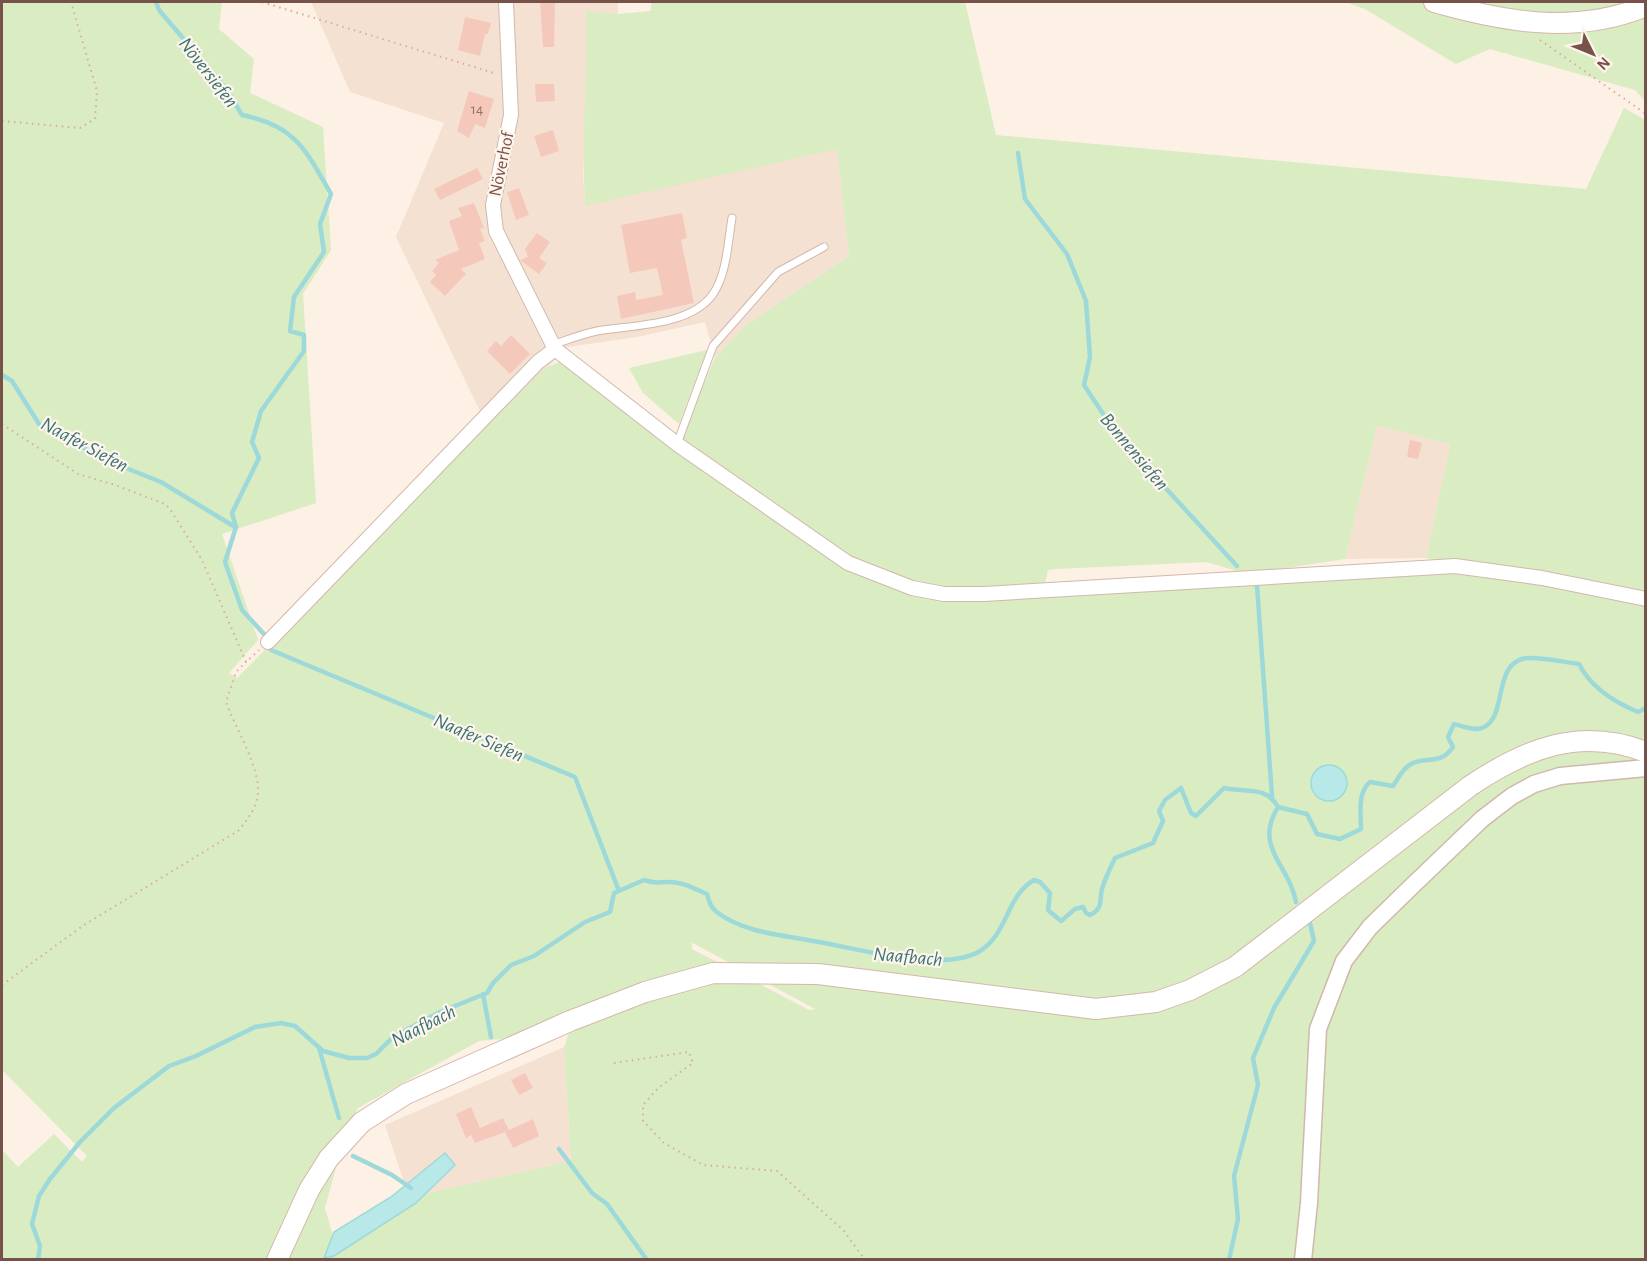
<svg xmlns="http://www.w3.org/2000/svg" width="1647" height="1261" viewBox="0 0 1647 1261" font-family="'Alegreya Sans',sans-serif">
<rect width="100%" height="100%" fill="#fdf0e4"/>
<path fill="#f5e1d2" d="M311,2h307v12l-32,-2 2,63 -5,98 2,32 252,-57 12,108 -103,69 -31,33 -10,-36 -68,15 -69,10 -80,81 -92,-191 48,-114 -94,-31z
M1377,426l73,18 -24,114 -81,1z
M564,1047l7,114 -162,36 -24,-72z"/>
<path fill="#d9ecc2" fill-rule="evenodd" d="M2,2h220l-3,27 35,30 -4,34 73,34 8,123 -28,44 13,209 -94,31 36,106 -29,33 8,5 307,-309 15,-7 254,186 47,25 59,22 536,-24 161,22 -14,-11 -176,-24 24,-114 -73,-18 -32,133 -98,15 -41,-12 -149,7 -9,1 -4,17 -96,3 -36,-7 -57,-22 -176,-120 36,-83 31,-33 103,-69 -12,-107 -252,57c-4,-65 3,-130 1,-195l32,3 33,-3v-9h314l31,133 590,54 38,-81 21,12v1139h-1643v-109l16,17 36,-33 28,28 5,-6 -85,-86zM692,943h1l122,66 -6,1 -117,-61zM569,1033l-5,14 7,114 -162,36 -72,54 -12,-43 18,-67 15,-33 121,-67z
M1345,2h300v99l-10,-11 -145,-41 -34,15 -91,-55z
M707,350l-28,74 -36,-31 -14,-25z"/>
<path fill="#b8e8e8" stroke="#9ed9da" stroke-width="1.5" d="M1311 783a18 18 0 1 1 36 0a18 18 0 1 1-36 0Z
M445,1153l10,12 -39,38 -82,53 -10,2 10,-26 57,-35z"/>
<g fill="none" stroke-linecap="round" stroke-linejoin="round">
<path stroke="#9ed9da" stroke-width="4.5" d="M156,2l3,8 68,80 15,25c54,11 63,34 89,79l-11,30 4,28 -30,45 -4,34 14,4v16l-43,60 -9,31 7,16 -27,55 4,14
M1018,153l7,46 42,55 19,47 4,56 -6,28 33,50 120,131
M2,375l10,6 27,43 67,36 55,22 74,45
M236,527l-11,35 17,48 22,24
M1257,586l15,210
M271,650l304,127 44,114
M1278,807c-25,41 11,57 18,95
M483,994l8,43
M319,1048l20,70
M559,1149l33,44 15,11 40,56
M353,1156l39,19 19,13
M38,1260l2,-14 -8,-22 7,-28 11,-17 30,-37 34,-34 55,-42 27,-10 59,-29 26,-4 14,3 28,25 26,7h18l9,-4 17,-17 47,-25 47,-19 6,-10 18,-18 23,-9 51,-34 25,-10 4,-19 30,-13c12,4 12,2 24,2 13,-1 27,7 39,12 2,8 4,14 11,19 29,21 67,22 101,29 40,7 126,31 161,9 28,-17 26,-55 54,-71l6,2 10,11 -2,17 13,11 14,-12 8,-2 3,6 4,2c15,-7 8,-17 13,-29 3,-10 8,-19 12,-28l38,-15 10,-22 -4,-10 6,-11 16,-12 10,25 5,3 28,-28c22,5 42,-3 54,19l29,7 10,20 23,5 21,-10c0,-16 -4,-36 9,-47l23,4c5,-7 9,-17 18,-22 15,-8 29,2 42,-17l-5,-10 6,-13c8,2 19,7 28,4 27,-10 9,-66 45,-70 16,-1 36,4 52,6 12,24 35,38 59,48l8,-4
M1229,1260l9,-41 -4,-43 24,-91 -5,-27 21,-50 40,-67 -4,-18"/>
</g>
<path fill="#f4c9bb" d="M540,2h15l-1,45h-11z
M465,17l26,6 -3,11h-3l-5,22 -22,-6z
M535,84h19l1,17 -19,1z
M469,91l25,8 -9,29 -10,-4 -6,14 -12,-7z
M553,130l6,21 -18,6 -7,-21z
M477,168l6,11 -43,21 -6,-11z
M519,188l10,27 -13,5 -9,-28z
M474,203l10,25 -4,1 5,12 -6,2 6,16 -24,10 5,5 -21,22 -15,-14 6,-7 -4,-4 7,-8 -4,-3 24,-10 -10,-29 13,-5 -4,-8z
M682,213l5,25 -6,2 13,63 -73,16 -4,-23 18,-4 1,8 27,-5 -6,-27 -27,5 -9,-48z
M537,233l13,9 -11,16 8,5 -8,11 -19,-14 8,-3 -3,-8z
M511,335l19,19 -20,20 -23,-23 9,-10 5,5z
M1410,440l12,3 -4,16 -11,-2z
M525,1073l8,15 -14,7 -8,-15z
M471,1107l9,21 23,-10 6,12 24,-11 6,17 -26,12 -8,-16 -30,11 -4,-8 -5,3 -10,-24z"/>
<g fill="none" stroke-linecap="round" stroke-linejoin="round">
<g stroke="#d1b8ac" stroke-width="9">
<path id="service" d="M552,345c15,-5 30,-11 45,-14 35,-6 94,-5 116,-37 14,-20 15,-53 19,-76
M677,444l36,-98 65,-74 46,-25"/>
</g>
<g stroke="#d1b8ac" stroke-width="16">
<path id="minor" d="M506,2l5,113 -18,90 3,26 59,118 122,95 171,119 64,25 32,6h40l471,-28 87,12 104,21
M268,642l270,-280 17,-13"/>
</g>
<g stroke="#d1b8ac" stroke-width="19">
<path id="tertiary" d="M1303,1260l6,-57 9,-174 26,-68 26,-34 40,-39 72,-69 30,-23 22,-12 26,-8 86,-8"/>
</g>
<g stroke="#d5b7aa" stroke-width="22">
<path id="secondary" d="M1434,2c70,20 142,33 212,4
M277,1260l32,-70 20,-32 33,-36 44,-28 164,-73 75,-29 68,-19 105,1 278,35 60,-7 34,-12 45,-23 235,-181c55,-37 110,-60 176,-34"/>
</g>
<path stroke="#d9ac9e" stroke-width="2" stroke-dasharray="1.5 4.5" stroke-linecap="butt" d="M262,2l235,72
M1540,40l106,74
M2,121l78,7 15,-9 2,-28 -26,-89
M2,424l76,50 37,11 50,19 5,5 32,51 44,102 13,-12
M2,985l82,-60 154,-94c8,-10 16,-19 19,-32 7,-26 -22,-71 -31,-97l10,-30 10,-10
M614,1063l75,-11 4,11 -35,25 -15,17v16l21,22 39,22 74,6 66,59 22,30"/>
<use href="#service" stroke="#fff" stroke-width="7"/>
<use href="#minor" stroke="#fff" stroke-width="14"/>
<use href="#tertiary" stroke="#fff" stroke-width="16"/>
<use href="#secondary" stroke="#fff" stroke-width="20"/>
</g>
<g text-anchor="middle" stroke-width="4.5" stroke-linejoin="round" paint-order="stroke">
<g font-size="15" fill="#967065">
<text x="477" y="114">14</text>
</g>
<g font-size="18" fill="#775248" stroke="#fff5ec">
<text transform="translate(501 164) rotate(-78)" y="6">Növerhof</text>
</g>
<g font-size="20" font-style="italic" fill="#387476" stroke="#fff5ec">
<text transform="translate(209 72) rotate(52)" y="7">Növersiefen</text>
<text transform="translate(85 444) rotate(28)" y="7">Naafer Siefen</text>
<text transform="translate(1135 451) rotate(50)" y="7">Bonnensiefen</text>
<text transform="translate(479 737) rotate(23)" y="7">Naafer Siefen</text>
<text transform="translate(908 956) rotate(5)" y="7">Naafbach</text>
<text transform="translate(423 1025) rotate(-27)" y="7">Naafbach</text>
</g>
</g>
<rect width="1647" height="1261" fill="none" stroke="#775248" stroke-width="6"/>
<g transform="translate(1593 54) rotate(133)" stroke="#fff5ec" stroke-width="4.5" paint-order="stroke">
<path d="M0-4.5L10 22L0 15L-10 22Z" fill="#775248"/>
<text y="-9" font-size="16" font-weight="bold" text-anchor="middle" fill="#775248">N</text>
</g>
</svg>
